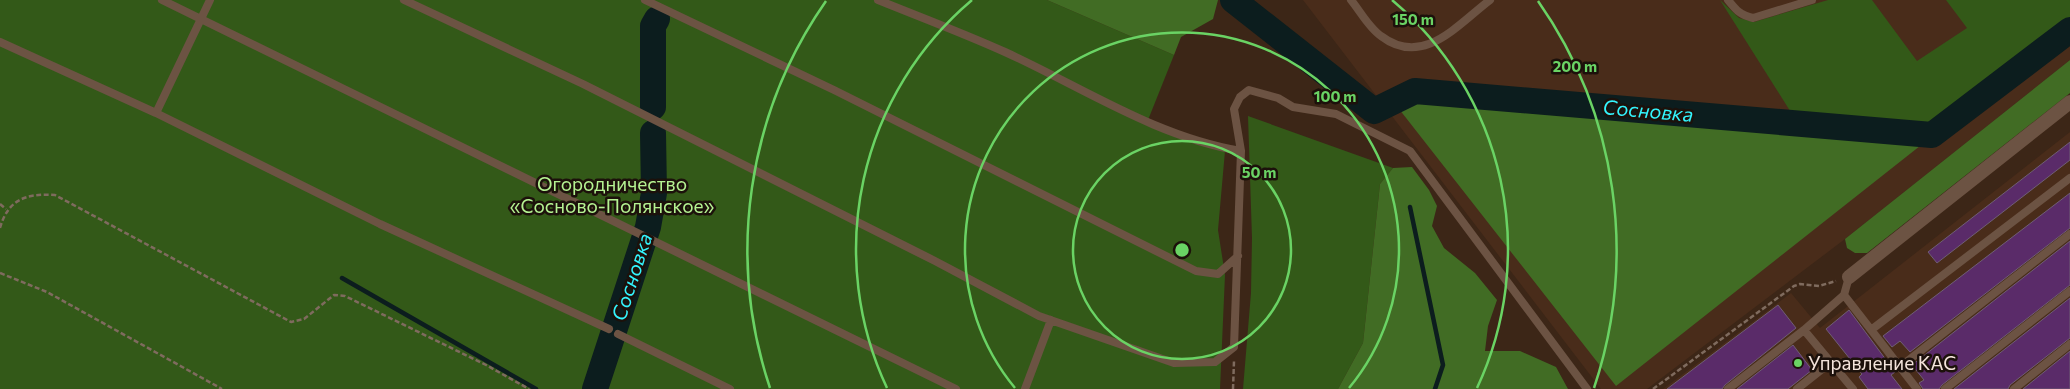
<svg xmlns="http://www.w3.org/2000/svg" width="2070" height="389" viewBox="0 0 2070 389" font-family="Commissioner,sans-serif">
<rect width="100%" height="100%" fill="#3c2617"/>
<path fill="#492c1a" d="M1303,0h767v60l-225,179 -198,150h-46z
M2070,132v257h-407l128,-96 29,35z"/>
<path fill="#335918" d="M0,0h1047l127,55 -26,65 77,31 -7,79 7,45 -5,114h-1220z
M1720,0l19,18 15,4 74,-22h44l45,61 50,-33 -21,-28h124v22l-133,103 -145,-11z
M1248,116l145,52 -13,16 -17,159 -25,46h-95l8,-96 1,-55z"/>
<path fill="#416c24" d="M1047,0h171l-5,19 -32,18 -7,18z
M2070,60v33l-203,160h-12l-8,-5 -2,-9z
M1392,100l533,42 -309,244z
M1412,167l17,23 8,16 -5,20 12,22 31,25 22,27 -9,26 -3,25h35l36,16 12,22h-230l25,-46 17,-159 13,-16z"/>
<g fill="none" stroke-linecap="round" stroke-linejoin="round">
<path stroke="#0c1d1e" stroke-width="4.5" d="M1410,207l33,158 -8,24
M342,278l194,111"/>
<path stroke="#0c1d1e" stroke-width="26" d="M1233,0l141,111 41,-20 517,44 138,-105
M653,107v-81l4,-7
M595,389l53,-162 6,-34 -1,-60"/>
</g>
<path fill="#5a2b69" stroke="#6f5e75" d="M2070,142v18l-133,103 -9,-11z
M2070,193v35l-160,124 -10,-11 -8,6 -9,-11z
M2070,241v44l-128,100 -3,4h-16l-4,-6 5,-3 -12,-15z
M2070,298v40l-60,47 -2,4h-54z
M1778,305l18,23 -71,57 -3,4h-55z
M1849,310l46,62 -4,3 11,14h-34l-9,-12 3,-3 -36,-45z
M1793,345l19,25 -19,15 -5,4h-51z
M2070,351v38h-47z"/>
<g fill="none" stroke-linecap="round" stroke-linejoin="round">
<path stroke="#7f6b5e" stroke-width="2.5" stroke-dasharray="5 2.5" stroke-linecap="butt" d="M0,204l6,5
M0,228c8,-29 27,-35 55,-33l236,127 13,-3 30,-24 11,1 141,69 43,24
M0,273l47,19 175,97
M1233,389l1,-28
M1653,389l141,-103 6,-2 19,2 17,-5"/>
<path stroke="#6c5343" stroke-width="8" d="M162,0l794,389
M404,0l179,84 352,177 104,55 135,47 41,-1 19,-15 7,-196 -7,-42 6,-12 9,-7 29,8 15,9 43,7 74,37 177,238
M645,0l189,90 362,181 22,3 20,-18
M878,0c42,17 85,33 127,52 77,35 151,85 236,99
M1351,0c9,11 18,28 30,36 42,32 76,-11 109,-36
M1728,0c8,10 12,15 25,18l59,-18
M0,42l156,71 224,111 229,105
M156,113l54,-113
M1844,295l73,94
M1804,330l49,59
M1871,330l199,-152
M618,334l112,55
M1900,367l170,-133
M1025,389l26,-69
M1728,389l76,-59 40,-35 5,-18
M1797,389l34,-27
M1945,389l125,-98
M2014,389l56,-45"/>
<path stroke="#6c5343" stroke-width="14" d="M1849,277l221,-175"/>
</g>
<g fill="none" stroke="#6ad364" stroke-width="2.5">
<circle cx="1182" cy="250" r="109"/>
<path d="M1015 388A217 217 0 1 1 1349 388"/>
<path d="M887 388A326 326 0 0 1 972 0M1392 0A326 326 0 0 1 1477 388"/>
<path d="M770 388A434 434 0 0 1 826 1M1538 1A434 434 0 0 1 1594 388"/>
</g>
<circle fill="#6ad364" stroke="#1c110b" stroke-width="2" cx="1798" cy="363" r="5"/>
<g text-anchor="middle" stroke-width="5" stroke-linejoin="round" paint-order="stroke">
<g font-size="19" fill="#b5f392" stroke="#1c110b">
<text x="612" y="191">Огородничество<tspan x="612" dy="22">«Сосново-Полянское»</tspan></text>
</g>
<g font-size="19" fill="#f4e4db" stroke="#1c110b" text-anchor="start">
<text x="1808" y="370">Управление КАС</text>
</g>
<g font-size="20" font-style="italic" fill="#33f4fd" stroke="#1c110b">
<text transform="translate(1648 111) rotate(5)" y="7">Сосновка</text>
<text transform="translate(632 277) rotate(-72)" y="7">Сосновка</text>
</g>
</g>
<circle cx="1182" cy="250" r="8" fill="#6ad364" stroke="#1c110b" stroke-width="2.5"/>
<g font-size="15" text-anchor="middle" font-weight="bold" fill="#6ad364" stroke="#1c110b" stroke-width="5" stroke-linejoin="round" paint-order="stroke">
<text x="1413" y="25">150 m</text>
<text x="1575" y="72">200 m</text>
<text x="1335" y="102">100 m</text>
<text x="1259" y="178">50 m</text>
</g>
</svg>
